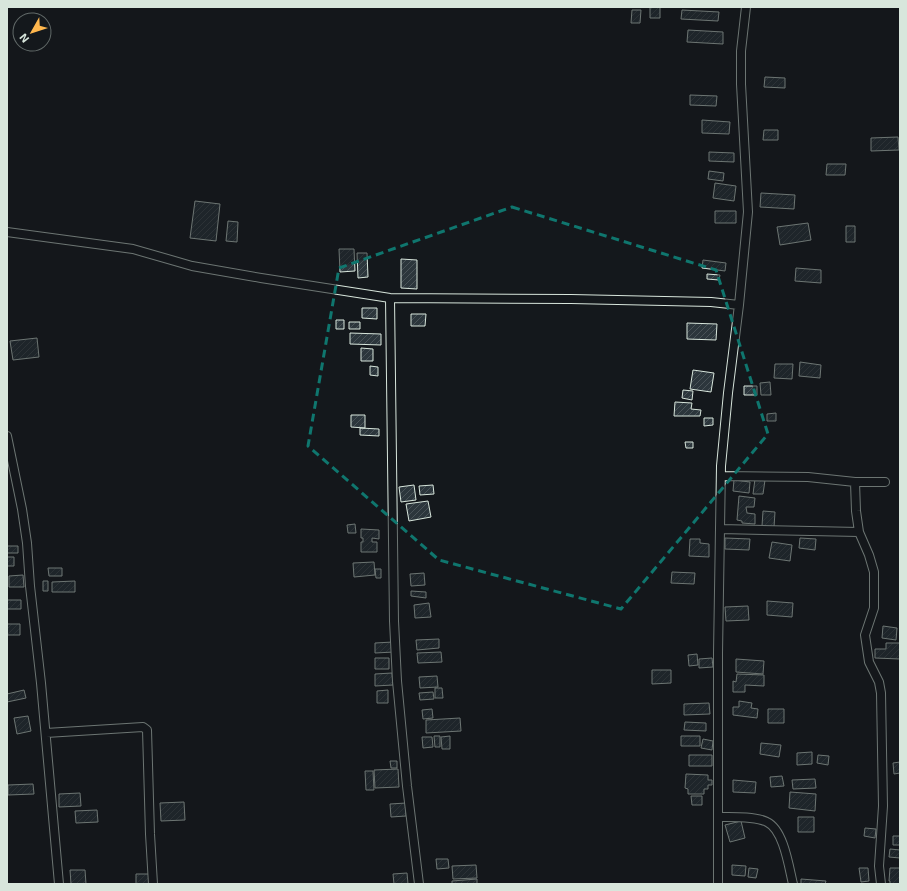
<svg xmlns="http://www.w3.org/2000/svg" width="907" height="891" viewBox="0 0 907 891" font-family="'Exo 2',sans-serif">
<defs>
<pattern id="building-hatch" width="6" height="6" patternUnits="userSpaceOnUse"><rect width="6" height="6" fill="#2c363c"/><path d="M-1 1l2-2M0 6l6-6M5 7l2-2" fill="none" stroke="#4a5358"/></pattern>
</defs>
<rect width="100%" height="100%" fill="#14181c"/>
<path fill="url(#building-hatch)" stroke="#d8e6dc" d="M650,7h10v11h-10z
M632,10h9l-1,13h-9z
M682,10l37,2 -1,9 -37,-2z
M688,30l35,2v12l-36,-2z
M765,77l20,1v10l-21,-1z
M690,95l27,1 -1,10 -26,-1z
M702,120l28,2 -1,12 -27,-1z
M764,130h14v10h-15z
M898,137l1,13 -28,1v-13z
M709,152l25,1v9l-25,-1z
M827,164h19l-1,11h-19z
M709,171l15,2 -1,8 -15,-2z
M715,183l21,3 -2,15 -21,-3z
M761,193l34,2 -1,14 -34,-2z
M195,201l25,3 -4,37 -26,-3z
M715,211h21v12h-21z
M228,221l10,1 -1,20 -11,-1z
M808,223l3,17 -31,5 -3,-18z
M846,226h9v16h-9z
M339,249h15l1,22 -15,1z
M357,253h10l1,24 -10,1z
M401,259l16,1v29l-16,-1z
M703,260l23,3 -1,8 -23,-3z
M796,268l25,2v13l-26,-2z
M707,274l13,1 -1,5 -12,-1z
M362,308h15v11l-15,-1z
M411,314h15l-1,12h-14z
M336,320h8v9h-8z
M349,322h11v7h-11z
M687,323l30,1 -1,16 -29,-1z
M350,333l31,1v11l-31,-1z
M37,338l2,19 -26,3 -3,-19z
M361,348l12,1v12h-12z
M800,362l21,3 -1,13 -21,-2z
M775,364h18l-1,15 -18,-1z
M370,366l8,1v9l-8,-1z
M693,370l21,3 -3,19 -21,-3z
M770,382l1,13h-10l-1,-12z
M744,386h13v9h-13z
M683,390l10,1 -1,9 -10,-2z
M675,402l17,1 -1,6 10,1 -1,6h-26z
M776,413v8h-9v-7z
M351,415h14v13l-14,-1z
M704,418h9v7l-9,1z
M360,428l19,1v7l-19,-1z
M685,442h8v6h-7z
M755,479l10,1 -2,14h-10z
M734,480l16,2 -1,11 -16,-2z
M414,485l2,15 -15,2 -2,-15z
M433,485l1,9 -14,1 -1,-9z
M739,496l16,2 -1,9h-8l1,6 8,1v10l-13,-1v-2l-5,-1z
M428,501l3,16 -22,4 -3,-17z
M763,511l12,1 -1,15 -12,-1z
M355,524l1,9h-8l-1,-8z
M361,529l18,1v9l-7,-1v4h5v10h-16v-10h2v-4h-2z
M725,538l25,1 -1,11 -24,-1z
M800,538l16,1 -1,11 -16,-2z
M690,539h10v4l9,1v13l-20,-1z
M772,542l20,3 -2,16 -21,-3z
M7,546h11v7h-11z
M7,557h7v9h-7z
M374,562l1,13 -21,2 -1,-14z
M48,568h14v8h-13z
M375,569h6v9h-5z
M672,572l23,1 -1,11 -23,-1z
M424,573l1,12 -14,1 -1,-12z
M23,575l1,12h-15v-11z
M43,581h5v10h-5z
M75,581v11h-23v-10z
M411,591l15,1v6l-15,-2z
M7,600h14v9h-14z
M767,601l26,2 -1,14 -25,-2z
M429,603l2,14 -16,1 -1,-13z
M748,606l1,14 -23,1 -1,-14z
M7,624h13v11h-13z
M883,626l14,2 -1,12 -14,-2z
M439,639v9l-22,2 -1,-10z
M393,642l1,10 -19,1v-10z
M886,643h14v16l-25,-1v-9h11z
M441,652l1,10 -24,1 -1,-10z
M697,654l1,11 -9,1 -1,-11z
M375,658h14v11h-14z
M712,658l1,9 -14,1v-9z
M736,659l28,2 -1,13 -27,-2z
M652,670h19v13l-19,1z
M392,673l1,12 -18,1v-12z
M737,674l27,1v11l-19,-1v7h-12v-11l3,1z
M437,676l1,11 -18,1 -1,-11z
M435,688h7l1,10h-8z
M24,690l2,8 -19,4v-8z
M388,690v13h-11v-12z
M433,692l1,7 -14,1 -1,-7z
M739,701l13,2 -1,5 7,1 -1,9 -24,-3v-8h6z
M709,703l1,11 -26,1v-11z
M432,709l1,9 -10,1 -1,-9z
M768,709h16v14h-16z
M28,716l3,15 -14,3 -3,-16z
M460,718l1,13 -35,2v-13z
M685,722l21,1v8l-22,-1z
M434,736h6v11h-5z
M450,736v13h-8l-1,-12z
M681,736h19v10h-19z
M422,737h10l1,10 -10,1z
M703,739l10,2 -1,9 -11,-2z
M761,743l20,2 -2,12 -19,-3z
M812,752v12l-15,1v-12z
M689,755h23v11h-23z
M818,755l11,1 -1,9 -11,-2z
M390,761h7v7h-6z
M900,762v11l-6,1 -1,-11z
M398,769l1,18 -24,1 -1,-18z
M365,771h8l1,19h-8z
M686,774l22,1v5h4v5h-4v4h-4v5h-16v-5l-3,-1z
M782,776l2,10 -13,1 -1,-10z
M815,779l1,9 -23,1 -1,-9z
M733,780l23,2 -1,11 -22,-1z
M33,784l1,10 -26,1v-10z
M790,792l26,2 -1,17 -26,-3z
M80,793l1,13 -22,1v-13z
M691,796h11v9h-10z
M184,802l1,18 -24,1 -1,-18z
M406,803v13l-15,1 -1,-13z
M97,810l1,12 -22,1 -1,-12z
M798,817h16v15h-16z
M741,821l4,17 -15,4 -5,-17z
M865,828l11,1 -1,9 -11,-2z
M893,836h7v9h-7z
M890,849l10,1v8l-11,-1z
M436,859h12l1,9 -12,1z
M476,865l1,13 -24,1 -1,-13z
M732,865l14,1 -1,10 -13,-1z
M749,868l9,1 -2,9 -8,-1z
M859,868h9l1,13 -8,1z
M890,868h10v16h-10v-3h-1z
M70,870h15l1,14h-15z
M407,873l1,11h-14l-1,-10z
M136,874h14l1,10h-15z
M477,879v5h-25v-3z
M801,879l25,2 -1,3h-24z"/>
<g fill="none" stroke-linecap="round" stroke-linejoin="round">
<g stroke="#d8e6dc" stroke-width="10">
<path id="minor" d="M7,232l126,17 59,17 69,12 129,20 181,1 140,3 28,3 9,-93 -7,-128v-33l5,-44
M390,298l4,323 3,60 10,105 12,98
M7,436l15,73 5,34 3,43 11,97 18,201
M721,476l87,1 47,5h30
M855,482l1,29 3,21
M720,529l139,3 10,23 5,17v36l-9,27 4,27 10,20 2,11 2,113 -4,60 2,18
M46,733l97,-6 4,3 3,104 3,50
M718,817c14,0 37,-1 49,5 17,8 22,46 26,62
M718,884v-231l3,-187 7,-73 11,-88"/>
</g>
<use href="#minor" stroke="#14181c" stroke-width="8"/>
</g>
<path d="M0 0H907V891H0ZM512,207l204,63 52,164 -147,175 -182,-49 -131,-114 31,-178z" fill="#14181c" fill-opacity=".55" fill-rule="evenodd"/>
<path fill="none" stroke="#0f766e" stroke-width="3" stroke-dasharray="8 5" stroke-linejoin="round" d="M512,207l204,63 52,164 -147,175 -182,-49 -131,-114 31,-178z"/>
<rect width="907" height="891" fill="none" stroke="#d8e6dc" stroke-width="16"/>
<g transform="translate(32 32) rotate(231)"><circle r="19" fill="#14181c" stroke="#626a69"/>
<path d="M0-3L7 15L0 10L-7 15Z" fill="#ffb74d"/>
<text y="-6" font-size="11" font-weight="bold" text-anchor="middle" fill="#d8e6dc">N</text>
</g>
</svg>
